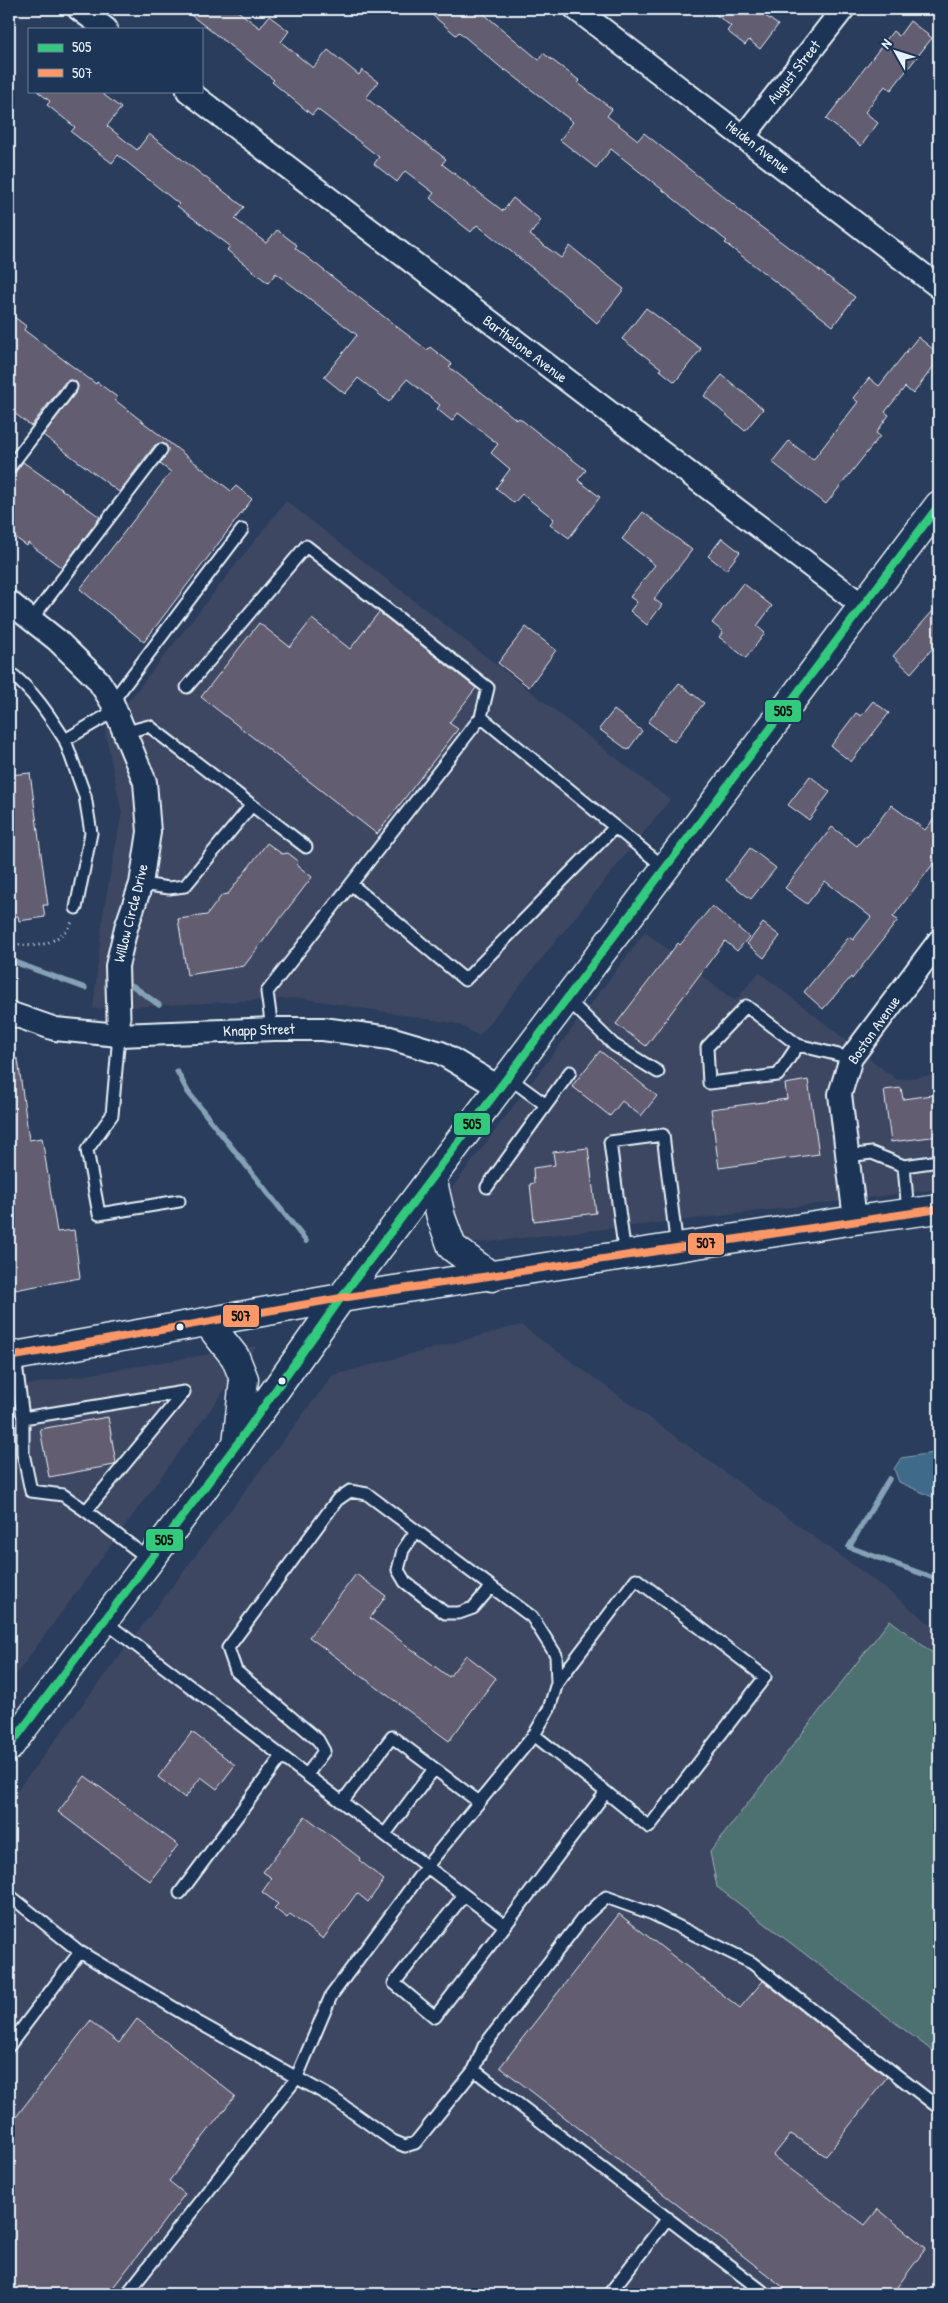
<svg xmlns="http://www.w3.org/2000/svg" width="948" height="2303" viewBox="0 0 948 2303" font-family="'Patrick Hand',sans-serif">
<rect width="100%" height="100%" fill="#2b3d5c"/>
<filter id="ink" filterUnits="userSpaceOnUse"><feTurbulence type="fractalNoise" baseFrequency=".02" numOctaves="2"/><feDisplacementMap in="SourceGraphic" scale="10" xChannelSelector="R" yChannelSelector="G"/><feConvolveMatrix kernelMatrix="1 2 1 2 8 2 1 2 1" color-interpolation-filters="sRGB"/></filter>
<g filter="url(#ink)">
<path fill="#3c4762" d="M286,501l384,299 -191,236 -21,-12 -157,-26 -208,11 11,-101 18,-95 -17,-82z
M645,932l90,69 24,-29 138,108 42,-6v115l-219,27 -260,29 -33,-24z
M521,1325l361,261 57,45v663h-930v-493l324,-426z
M257,1346l-248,338v-296z"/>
<path fill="#4e7071" stroke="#9bb0b4" d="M890,1620l49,38v398l-222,-169 -7,-35z"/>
<path fill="#416b89" stroke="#84a1b5" d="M939,1452v48l-40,-18 -5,-13 7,-11z"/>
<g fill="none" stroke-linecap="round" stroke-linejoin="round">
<path stroke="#84a1b5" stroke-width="5.5" d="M9,960l76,28
M133,986l26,19
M177,1071l11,21 118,149
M889,1479l-40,68 90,33"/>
</g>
<path fill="#625d71" stroke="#e8f1f8" d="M183,9h52l25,19 9,-12 20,15 -8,11 32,26 15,-18 31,25 3,-5 16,12 -12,16 80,61 -4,5 61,47 10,-13 28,22 -11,15 31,23 9,-12 54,43 -27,34 -52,-45 -68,-53 -6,7 -14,-11 -27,-23 4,-5 -29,-22 -8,11 -23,-18 5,-7 -62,-48 -5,6 -40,-33 2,-2z
M425,9h53l61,51 4,-7 37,28 -2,2 34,26 -5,7 31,24 6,-7 94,75 -1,1 118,88 -22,29 -108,-83 2,-2 -116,-92 -15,19 -36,-28 13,-18 -67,-52 -1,1 -46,-39 -3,3z
M708,9h48l22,16 -18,24 -11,-9 -4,5 -18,-14 4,-5z
M910,21l22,17 -41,52 -6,-4 -20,26 13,11 -17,23 -35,-27 67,-88 6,5z
M37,91h62l22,17 -14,18 30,24 12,-16 95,73 -9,12 31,24 11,-13 20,15 -2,3 62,48 70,54 3,-3 22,17 -3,3 68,53 2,-2 67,52 -8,10 22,17 -31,41 -19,-14 4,-5 -32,-25 -8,9 -18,-15 14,-19 -19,-16 7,-9 -40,-31 -6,8 -15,-12 3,-4 -33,-26 -18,23 -31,-24 -13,16 -21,-17 33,-42 -81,-62 -8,10 -41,-33 3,-4 -53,-40 2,-2 -61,-49 -6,8 -41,-31 4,-5 -28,-22 3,-4z
M646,308l55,41 -26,33 -15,-12 1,-2 -39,-29z
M9,313l17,13 -2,4 72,54 1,-2 20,15 -2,3 116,91 5,-5 16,13 -108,143 -64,-53 91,-117 -11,-8 7,-10 1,-6 -6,-5 -7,2 -36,47 -76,-57 34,-44 1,-6 -3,-4 -6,-1 -4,2 -34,44 -22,-17z
M918,337l21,17v5l-26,35 -8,-7 -20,25 4,3 -13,18 4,3 -54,68 -54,-42 17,-21 24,19 45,-58 -5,-4 16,-20 10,8z
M722,375l41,34 -18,22 -41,-35z
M23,462l77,55 -38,51 -34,-25 -1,3 -18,-13v-58l6,-2z
M643,512l49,38 -38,49 8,6 -15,20 -17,-14 7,-9 -7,-5 25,-32 -33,-26z
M722,538l18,14 -14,18 -18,-14z
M743,583l29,23 -15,20 8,7 -19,25 -27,-21 4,-5 -11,-9z
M939,604v37l-28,32 -18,-17z
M379,612l97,76 -27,35 9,6 -81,105 -176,-137 58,-74 31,24 22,-28 38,30z
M526,627l30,23 -27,37 -31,-24z
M679,683l25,20 -30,39 -26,-20z
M873,701l16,12 -38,49 -20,-16 25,-33 5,3z
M614,710l28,21 -14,19 -29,-21z
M30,773l18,132h-5l2,12 -26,4 -1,-5 -9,1v-142z
M810,776l20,16 -21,28 -21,-15z
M891,805l34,25 14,-17v43l-46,61 5,3 -46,59 -1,-2 -28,32 -19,-17 45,-55 4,3 18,-23 -46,-36 -18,23 -22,-16 47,-61 25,19 8,-10 2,1z
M267,843l15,11 6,-1 9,7 1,6 14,11 -68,89 -57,9 -9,-56 29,-4 15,-20 6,-1z
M750,848l26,20 -25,31 -25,-19z
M712,906l37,31 -12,14 -12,-10 -79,105 -30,-22 62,-81 2,2z
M763,923l17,13 -16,22 -17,-14z
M600,1051l57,45 -16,20 -19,-15 -12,15 -38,-30z
M9,1059h9l11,81 13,-2 15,94 17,-2 6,48 -71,13z
M808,1080l11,74 -100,14 -8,-59 76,-10 -2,-15z
M901,1088l2,11 36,-5v42l-48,6 -7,-52z
M588,1148l8,65 -62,8 -4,-37 4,-1 -1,-15 22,-3 -2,-13z
M108,1417l8,46 -2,2 -65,12 -9,-48z
M356,1574l30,22 -16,22 79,59 17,-22 30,23 -47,63 -140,-104z
M192,1732l43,33 -18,24 -16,-12 -16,21 -27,-21z
M85,1776l93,69 -28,36 -92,-69z
M305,1816l55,42 -1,2 25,20 -16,22 -11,-9 -34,46 -33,-25 -3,4 -13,-10 4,-4 -16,-12 10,-14 -9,-6z
M619,1914l121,94 23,-27 124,96 -61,79 -35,-22 -18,22 92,69 13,-16 48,39 -34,46h-100l-292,-227z
M137,2019l98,77 -66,85 16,13 -77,100h-99v-168l81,-105 29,22z"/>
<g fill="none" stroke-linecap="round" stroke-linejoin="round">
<g stroke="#e8f1f8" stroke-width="15">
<path id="service" d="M9,468l62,-81
M31,620l130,-170
M9,672c24,18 40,43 56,68
M187,687l119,-141 182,142 -7,29
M112,702l130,-172
M126,732l23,-6 157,121
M141,884l28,4 16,-2 67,-81
M351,884l114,96 150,-153
M76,908l15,-75 -6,-37 -20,-56 51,-30
M567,999l47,46 44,27
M272,1029l-5,-37 214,-275 184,151
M119,1035l-7,80 -25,35 12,64 80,-13
M798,1045l-20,30 -69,8 -2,-36 39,-41 52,39 53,13
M508,1077l38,28 24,-33
M847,1156l25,-3 32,13
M487,1187l59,-82
M908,1213l-4,-47 35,-5
M625,1255l-15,-113 53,-7 14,113
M15,1356l8,62 161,-26 -98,119 64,49
M23,1418v35l8,38 32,4 23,16
M416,1531l-13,19 -5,20 7,12 40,31h14l14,-5 18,-21
M104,1621c134,102 268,203 401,305l101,-134 43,35 116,-150 -129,-98 -79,104 -8,26 -15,26 -107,131 -96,130 -35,83 -169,215
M534,1735l72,57
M307,1775l17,-24 -6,-11 -82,-69 -8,-23 109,-148 13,-9 17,3 165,123 24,38 1,28
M342,1802l50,-65 87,65
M385,1834l49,-65
M180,1893l102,-137
M9,1895l71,57 114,68 137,77 62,44 12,5 10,-3 59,-73 292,224
M464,1895l-70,88 41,34 70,-91
M9,2046l71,-94
M474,2070l10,-24 98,-127 24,-22 47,17 99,49 187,145
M609,2294l59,-76"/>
</g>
<g stroke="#e8f1f8" stroke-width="26">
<path id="minor" d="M79,9l27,20
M576,9l363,278
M188,91l675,515
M744,136l99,-127
M9,602l48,38 41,40 14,22 33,80 4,50 -8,52 -15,44 -9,38 2,69
M9,1013l46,16 64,6 155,-6h49l67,9 51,15 59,35
M855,1220l-15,-126 11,-36 88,-117"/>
</g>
<g stroke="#e8f1f8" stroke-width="31">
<path id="secondary" d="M9,1747l228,-303 104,-146 598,-793"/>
</g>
<g stroke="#e8f1f8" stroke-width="31">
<path id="primary" d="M432,1178l9,39 11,30 40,30
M208,1323l27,34 9,22 -7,65
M9,1357l332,-59 514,-78 84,-11"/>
</g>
<path stroke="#e8f1f8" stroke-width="3" stroke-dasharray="1 4" stroke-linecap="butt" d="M9,942c25,8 49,3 63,-20"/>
<use href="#service" stroke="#1d3557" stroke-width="11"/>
<use href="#minor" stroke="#1d3557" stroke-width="22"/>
<use href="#secondary" stroke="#1d3557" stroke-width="28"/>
<use href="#primary" stroke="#1d3557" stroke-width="28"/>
<g stroke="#1d3557" stroke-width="11">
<path id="bus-1" d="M9,1747l228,-303 104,-146 598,-793"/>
</g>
<g stroke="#1d3557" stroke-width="11">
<path id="bus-2" d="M9,1357l332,-59 598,-89"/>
</g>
<use href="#bus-1" stroke="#33ca7d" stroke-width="8"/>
<use href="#bus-2" stroke="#fc9868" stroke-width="8"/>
</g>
</g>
<g fill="#e8f1f8" stroke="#1d3557" stroke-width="2">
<circle cx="180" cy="1327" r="4.5"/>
<circle cx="282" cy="1381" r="4.5"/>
</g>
<g text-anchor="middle" stroke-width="4" stroke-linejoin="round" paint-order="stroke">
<g font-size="15" fill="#e8f1f8" stroke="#1d3557">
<text transform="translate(794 72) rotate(-52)" y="5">August Street</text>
<text transform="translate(758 147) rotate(38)" y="5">Heiden Avenue</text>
<text transform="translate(525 349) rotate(37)" y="5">Barthelone Avenue</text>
<text transform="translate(131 913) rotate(-76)" y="5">Willow Circle Drive</text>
<text transform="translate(259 1030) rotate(-2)" y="5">Knapp Street</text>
<text transform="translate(874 1030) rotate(-55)" y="5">Boston Avenue</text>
</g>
</g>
<g stroke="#1d3557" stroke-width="2">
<rect x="764" y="699" width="38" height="24" rx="5" fill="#33ca7d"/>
<rect x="453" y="1112" width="38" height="24" rx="5" fill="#33ca7d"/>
<rect x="687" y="1232" width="38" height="24" rx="5" fill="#fc9868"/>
<rect x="222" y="1304" width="38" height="24" rx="5" fill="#fc9868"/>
<rect x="145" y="1528" width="39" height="24" rx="5" fill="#33ca7d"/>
</g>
<g font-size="14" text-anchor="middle" font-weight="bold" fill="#111">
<text x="783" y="716">505</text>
<text x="472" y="1129">505</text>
<text x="706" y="1248">507</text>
<text x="241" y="1321">507</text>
<text x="164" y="1545">505</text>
</g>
<rect width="948" height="2303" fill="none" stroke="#1d3557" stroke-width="30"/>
<rect x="15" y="15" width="918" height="2273" fill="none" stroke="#e8f1f8" stroke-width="2" filter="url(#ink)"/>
<rect x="28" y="28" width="175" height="65" fill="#1d3557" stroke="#6e8097"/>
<rect x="38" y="44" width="25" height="8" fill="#33ca7d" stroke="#6e8097"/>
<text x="72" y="52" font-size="15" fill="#e8f1f8">505</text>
<rect x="38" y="69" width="25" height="8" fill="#fc9868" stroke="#6e8097"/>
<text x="72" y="78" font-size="15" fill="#e8f1f8">507</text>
<g transform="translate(896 52) rotate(309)" stroke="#1d3557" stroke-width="4" paint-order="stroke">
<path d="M0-4L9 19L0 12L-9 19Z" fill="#e8f1f8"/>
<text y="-8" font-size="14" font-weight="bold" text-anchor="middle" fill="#e8f1f8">N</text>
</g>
</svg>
